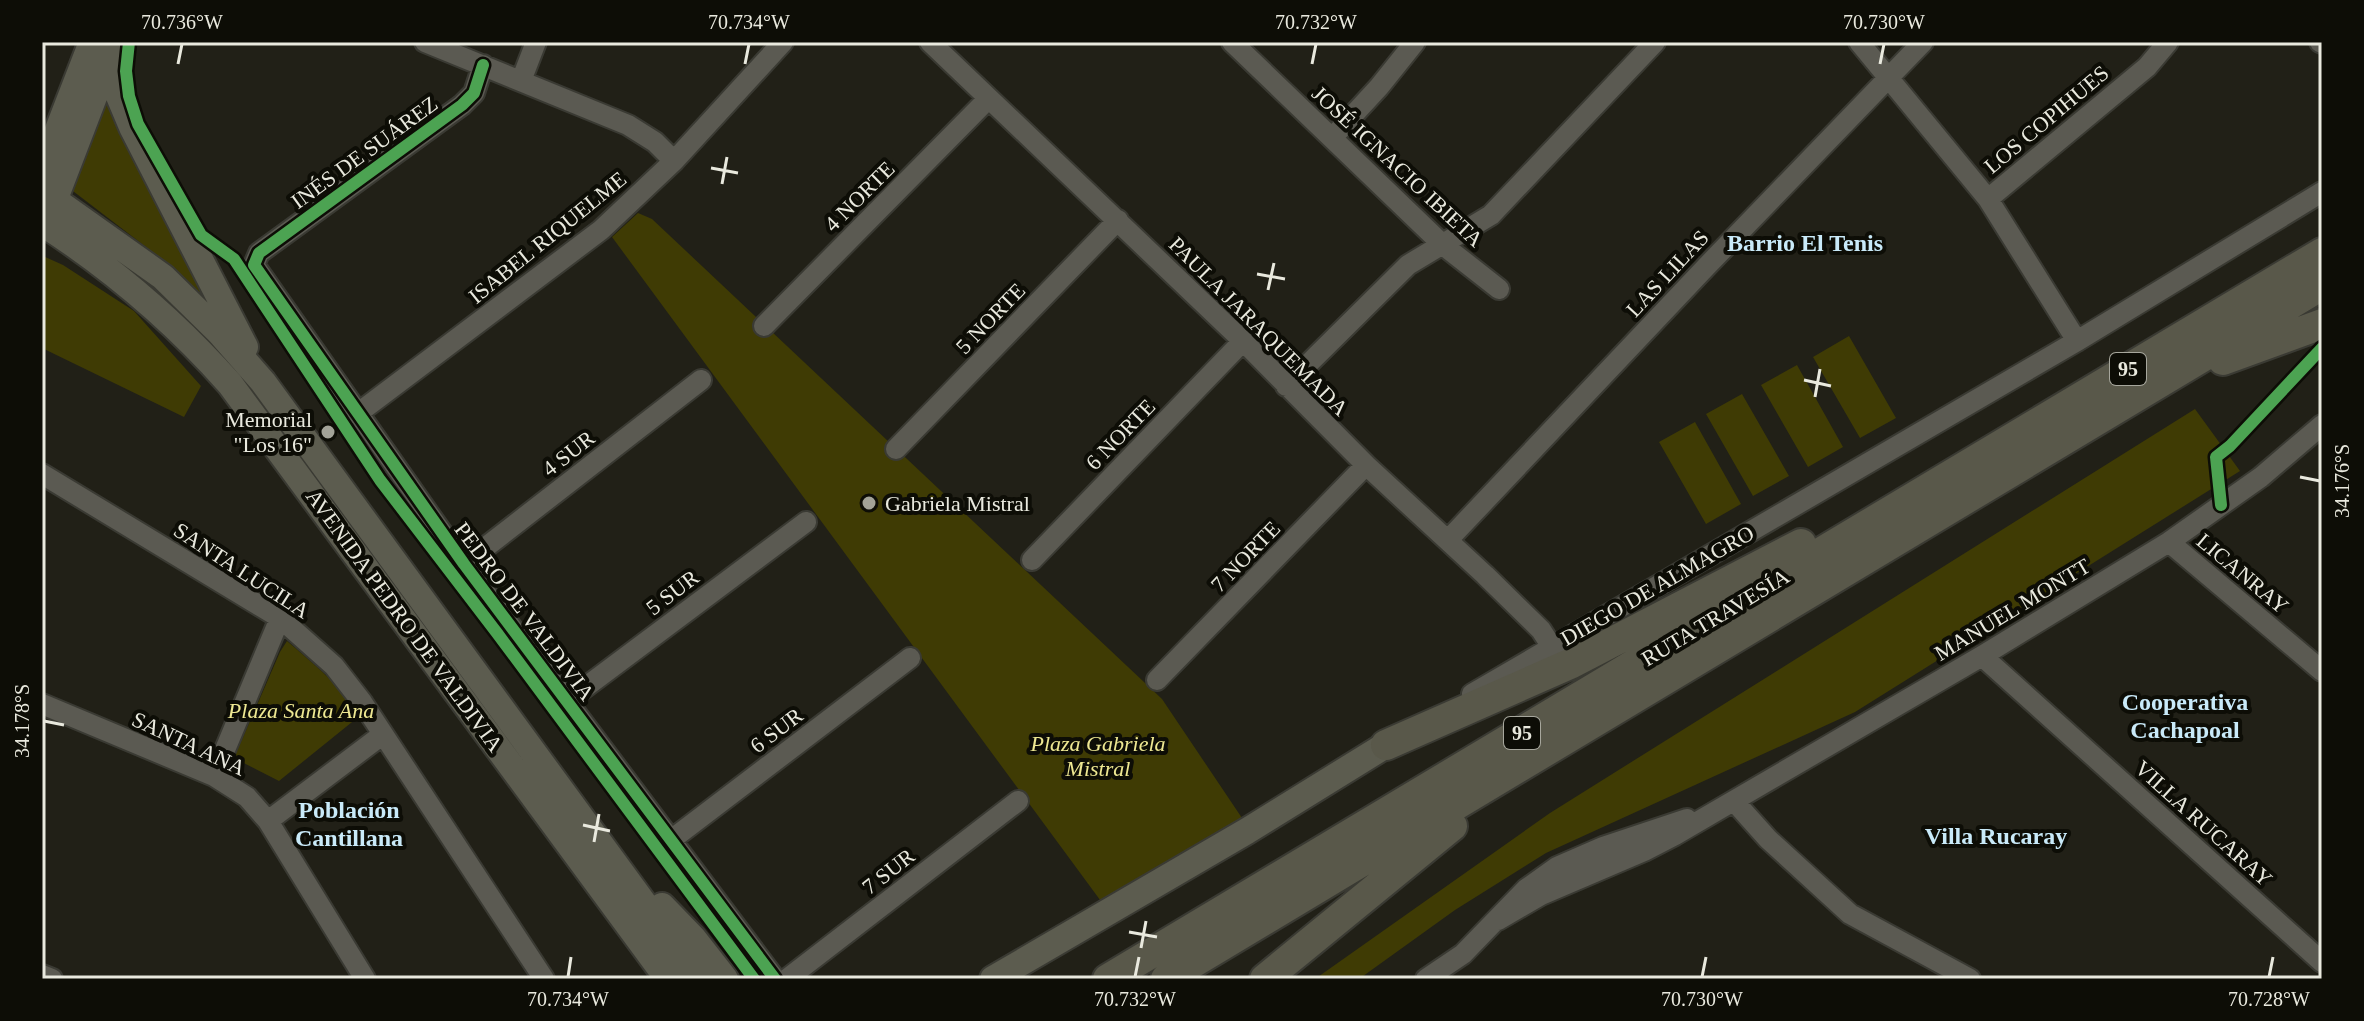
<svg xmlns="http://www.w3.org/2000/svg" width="2364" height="1021" viewBox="0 0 2364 1021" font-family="Georgia,serif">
<rect width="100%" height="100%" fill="#212017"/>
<path fill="#3f3b04" d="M109,93l99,206h-4l-28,-29 -107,-82z
M638,213l14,6 510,480 82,122 -141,83 -491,-667z
M43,256l20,9 71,46 67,75 -17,31 -142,-69z
M1849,336l47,82 -36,20 -47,-81z
M1797,365l46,82 -35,20 -47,-82z
M1742,394l47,82 -36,20 -47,-82z
M2195,409l45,62 -385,241 -309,141 -91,57 -96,69h-44l235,-166z
M1695,422l46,82 -35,20 -47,-82z
M287,641c27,23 53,45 75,73l-83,67 -45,-23 46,-106z"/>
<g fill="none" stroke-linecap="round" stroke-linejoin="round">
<g stroke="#3a3a33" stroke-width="24">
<path id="minor" d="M425,42l203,83 27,17 19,19
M930,42l313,299 123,124 119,110 56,55 11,17
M1232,42l211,203 56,44
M1859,42l129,157 89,142
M2320,42l2,1
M483,65l-9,28 -12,12 -203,148 -5,12 210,299 311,415
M521,81l15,-39
M1332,138l47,-51 36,-45
M1988,199l159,-132 21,-25
M764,326l224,-227
M1286,386l122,-121 83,-50 164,-173
M357,414l244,-184 73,-69 109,-119
M896,449l222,-229
M42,474l238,144 54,48 28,36 182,277
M1448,540l257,-272 218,-226
M2169,542l153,129
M1032,560l211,-219
M464,564l237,-184
M1982,656l340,306
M1157,680l209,-215
M1472,694l605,-353 245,-149
M567,701l239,-179
M42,704l172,72 33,21 21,24 97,158
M214,776l66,-158
M1734,801l34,38 82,75 120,65
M268,821l114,-86
M671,840l239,-182
M1498,920l43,-25 103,-44 31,-16 307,-179 187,-114 92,-65 61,-52
M42,975l10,4
M787,979l231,-178
M1426,979l37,-25 63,-65 31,-22 46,-20 84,-28"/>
</g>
<g stroke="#3a3a33" stroke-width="30">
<path id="major" d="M85,63l19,7 9,12 19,45 113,220
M42,171l50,-129
M42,191l121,86 56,55 44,50 436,597
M49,214l66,-172
M42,223c70,45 133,99 188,161l438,595
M662,906l31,32 32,41
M993,979l254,-148 139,-86"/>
</g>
<g stroke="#3a3a33" stroke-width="34">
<path id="highway" d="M2223,360l99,-36
M1386,745l186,-82 229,-119
M1108,979l1214,-726
M1166,979l1156,-694
M1265,979l187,-153"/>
</g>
<use href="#minor" stroke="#5b5a52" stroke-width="20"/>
<use href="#major" stroke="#5c5c4f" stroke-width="26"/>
<use href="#highway" stroke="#59584a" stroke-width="30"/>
<g stroke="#0d0d06" stroke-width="17">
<path id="cycleway" d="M129,42l-3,29 3,25 9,28 63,111 33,24 146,221 117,153 257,346
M483,65l-9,28 -12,12 -203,148 -5,12 210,299 311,415
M2221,505l-5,-48 14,-11 92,-98"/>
</g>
<use href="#cycleway" stroke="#4ca352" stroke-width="12"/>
</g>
<path fill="none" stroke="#e9e9de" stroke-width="3" d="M178,64l4,-20M745,64l4,-20M1312,64l4,-20M1880,64l4,-20M711,168l27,5M722,184l5,-27M1257,274l28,5M1268,290l6,-27M1804,380l27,6M1815,397l5,-28M2300,477l20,4M44,721l20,4M583,825l27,6M594,842l5,-28M1129,932l28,5M1141,948l5,-27M568,977l3,-20M1135,977l4,-20M1702,977l4,-20M2269,977l4,-20"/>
<g fill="#a3a398" stroke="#0d0d06" stroke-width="3">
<circle cx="328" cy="432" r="8"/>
<circle cx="869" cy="503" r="8"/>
</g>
<g text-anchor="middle" stroke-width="8" stroke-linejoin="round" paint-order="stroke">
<g fill="#0d0d06" stroke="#a7a79d" stroke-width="2">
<rect x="2110" y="353" width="36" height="32" rx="6"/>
<rect x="1504" y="717" width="36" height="32" rx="6"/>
</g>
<g font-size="20" font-weight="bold" fill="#e9e9de">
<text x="2128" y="376">95</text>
<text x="1522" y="740">95</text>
</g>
<g font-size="22" fill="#e9e9de" stroke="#0d0d06">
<text transform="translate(2046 119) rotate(-40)" y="8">LOS COPIHUES</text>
<text transform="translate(364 152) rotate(-36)" y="8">INÉS DE SUÁREZ</text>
<text transform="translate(1398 166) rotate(43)" y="8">JOSÉ IGNACIO IBIETA</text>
<text transform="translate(859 196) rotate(-45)" y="8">4 NORTE</text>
<text transform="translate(547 237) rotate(-39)" y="8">ISABEL RIQUELME</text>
<text transform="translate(1667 273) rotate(-47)" y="8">LAS LILAS</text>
<text transform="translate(990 318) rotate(-46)" y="8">5 NORTE</text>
<text transform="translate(1259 326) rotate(45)" y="8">PAULA JARAQUEMADA</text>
<text transform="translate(1120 434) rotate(-46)" y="8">6 NORTE</text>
<text transform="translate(568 453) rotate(-38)" y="8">4 SUR</text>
<text transform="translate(1245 556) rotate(-46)" y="8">7 NORTE</text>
<text transform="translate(242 570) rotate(33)" y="8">SANTA LUCILA</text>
<text transform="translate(2243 573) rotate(40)" y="8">LICANRAY</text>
<text transform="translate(1657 585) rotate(-30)" y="8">DIEGO DE ALMAGRO</text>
<text transform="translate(672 592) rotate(-37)" y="8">5 SUR</text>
<text transform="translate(2012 609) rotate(-31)" y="8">MANUEL MONTT</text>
<text transform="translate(525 611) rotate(53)" y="8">PEDRO DE VALDIVIA</text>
<text transform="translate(1715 617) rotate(-31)" y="8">RUTA TRAVESÍA</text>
<text transform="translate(405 620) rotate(54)" y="8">AVENIDA PEDRO DE VALDIVIA</text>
<text transform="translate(776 730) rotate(-37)" y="8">6 SUR</text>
<text transform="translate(189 743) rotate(25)" y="8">SANTA ANA</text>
<text transform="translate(2204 823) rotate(42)" y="8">VILLA RUCARAY</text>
<text transform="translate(888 871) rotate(-38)" y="8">7 SUR</text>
</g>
<g font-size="22" fill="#e9e9de" stroke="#0d0d06" text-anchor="end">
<text x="312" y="427">Memorial<tspan x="312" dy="25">"Los 16"</tspan></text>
<text x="885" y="511" text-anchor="start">Gabriela Mistral</text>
</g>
<g font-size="22" font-style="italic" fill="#eee892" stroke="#0d0d06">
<text x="301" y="718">Plaza Santa Ana</text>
<text x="1098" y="751">Plaza Gabriela<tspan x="1098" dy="25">Mistral</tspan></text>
</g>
<g font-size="24" font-weight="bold" fill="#c9eaf9" stroke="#0d0d06">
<text x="1805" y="251">Barrio El Tenis</text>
<text x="2185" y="710">Cooperativa<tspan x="2185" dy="28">Cachapoal</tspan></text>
<text x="349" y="818">Población<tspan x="349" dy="28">Cantillana</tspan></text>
<text x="1996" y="844">Villa Rucaray</text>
</g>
</g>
<rect width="2364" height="1021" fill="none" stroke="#0d0d06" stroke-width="88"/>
<rect x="44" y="44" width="2276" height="933" fill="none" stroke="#e9e9de" stroke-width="3"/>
<g font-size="20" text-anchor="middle" fill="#e9e9de">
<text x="182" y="29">70.736°W</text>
<text x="749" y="29">70.734°W</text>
<text x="1316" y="29">70.732°W</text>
<text x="1884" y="29">70.730°W</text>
<text transform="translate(2342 481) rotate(-90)" y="7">34.176°S</text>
<text transform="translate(22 721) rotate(-90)" y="7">34.178°S</text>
<text x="568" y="1006">70.734°W</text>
<text x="1135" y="1006">70.732°W</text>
<text x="1702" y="1006">70.730°W</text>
<text x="2269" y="1006">70.728°W</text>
</g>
</svg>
